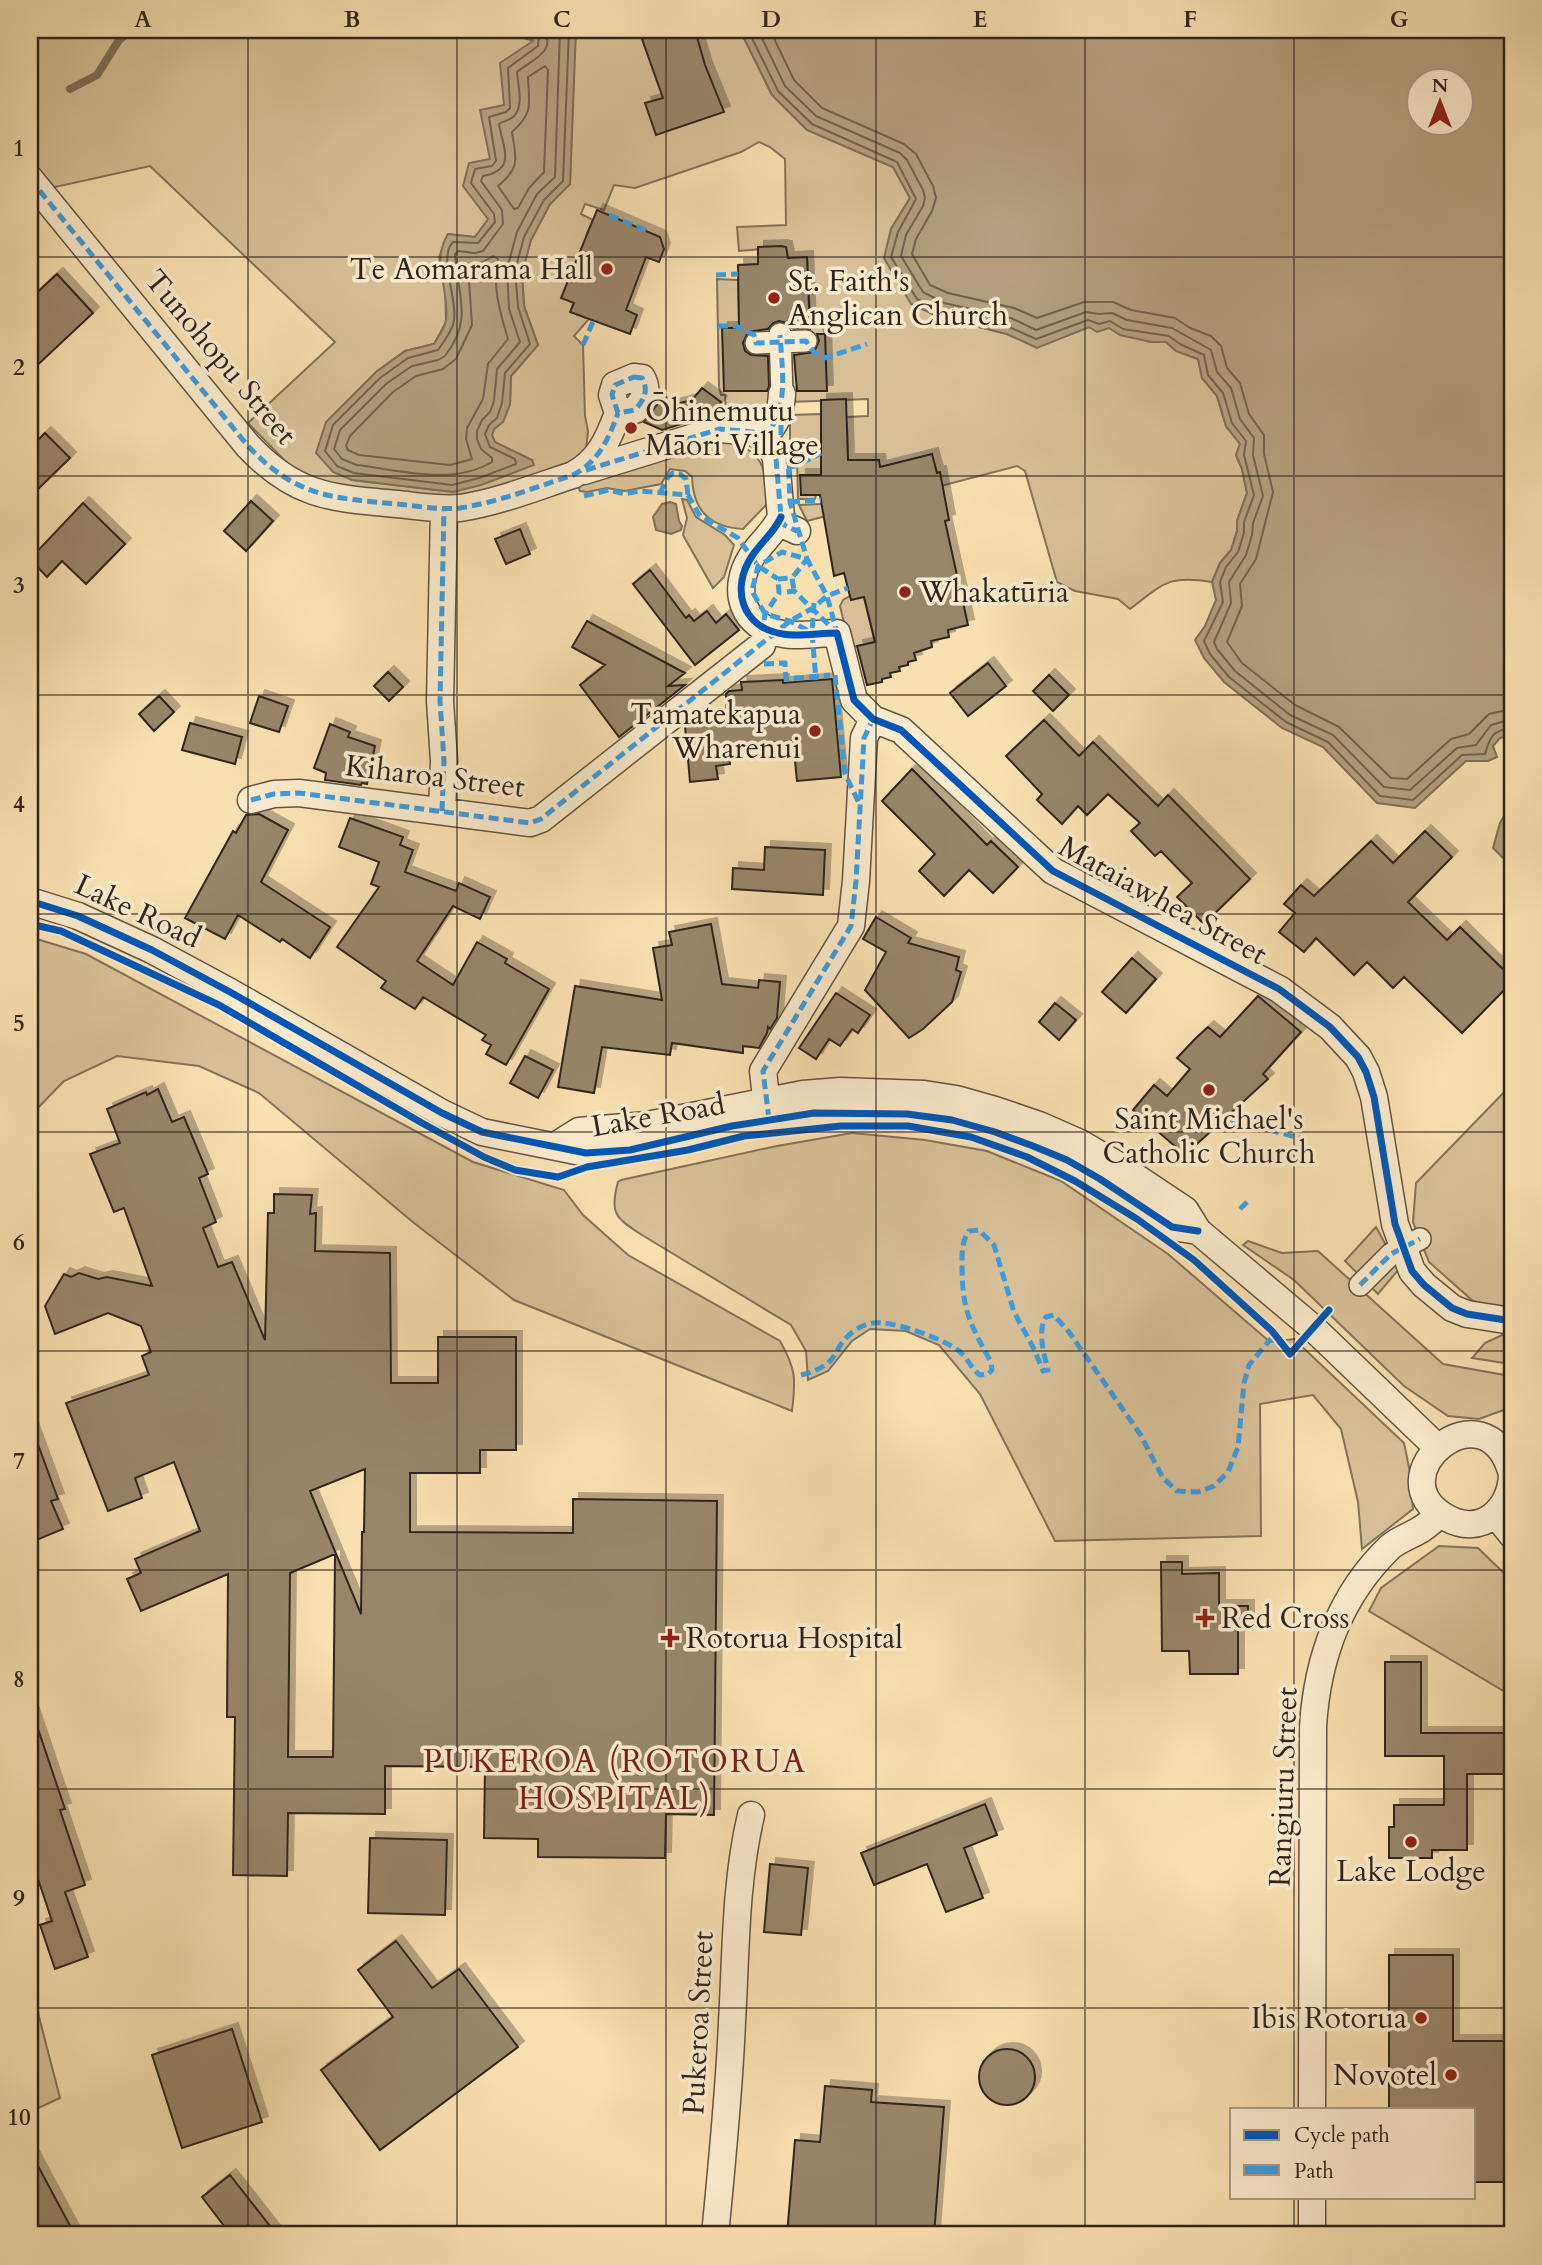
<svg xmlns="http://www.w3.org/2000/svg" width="1542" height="2265" viewBox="0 0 1542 2265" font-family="Cardo,serif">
<defs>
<filter id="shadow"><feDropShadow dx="6" dy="-6" stdDeviation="0" flood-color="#0004"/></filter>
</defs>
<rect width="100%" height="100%" fill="#f9e0b1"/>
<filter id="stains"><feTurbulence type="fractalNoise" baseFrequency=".00286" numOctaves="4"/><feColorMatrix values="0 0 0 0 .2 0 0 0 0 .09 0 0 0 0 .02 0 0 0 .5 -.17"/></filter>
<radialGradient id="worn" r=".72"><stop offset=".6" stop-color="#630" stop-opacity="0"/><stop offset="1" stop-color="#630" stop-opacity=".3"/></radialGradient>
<path fill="#d7c098" stroke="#83725a" stroke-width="2" fill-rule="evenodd" d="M30,30h463l41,11 -30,64 -14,54 -1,60 -14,18 -27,-3 -9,23 6,29 1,36 -12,22 -29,7 -29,21 -24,108 101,12 51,-17 28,-15 -38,-18 -2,-7 2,-6 9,-7 7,-18 1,-28 27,-31 -14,-39 -2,-33 9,-33 19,-36 20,-20 5,-154h165l32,65 35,35 86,37 17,31 -19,31 48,88 68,17 30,13 52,-20 20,1 42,14h15l10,9 22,8 4,19 15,18 9,30 14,18 -4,11 6,14 5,24 -10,28v10l-6,19 -11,13 -8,19c-44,-7 -48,1 -82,27l-12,-10 -43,-8 -18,-9 -32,-111 -8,-5 -210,55 -8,-16 23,-1 13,-10 -19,1 -1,4h-17l-1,-40 -7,-1v-43l31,-1 1,4 46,-2v-17l-79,3 -17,2 -10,7 -13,4 -23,-1 -1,-19h-4l-2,-8 -2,-108 21,1 1,37 19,11 1,6 35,-1v-7l16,-10 -3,-58h-19l-2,-11 -47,4 -2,-24 49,-2 -1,-66 -15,-12 -11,-5 -18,10 -106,36 -21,-3 -10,25 -19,-6 -4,10 12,6 -6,13 -16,79 18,7 -15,17 9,9 2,71 3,15 -2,19 -16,16 -113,34 -130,-12 -40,-25 -39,-40 87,-81 -185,-176 -99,22 -21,-29zM847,425l1,35h31l1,27 -59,-39z
M714,441c42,2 56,22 52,64l-23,24c-34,-2 -50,-19 -51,-52l-7,-6 -15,-2 -9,15 -36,7 -18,-3 -20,4 -7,-1 -2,-5z
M682,499l5,1 9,17 29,18 9,10 -10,32 -11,11 -30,-53 4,-17z
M850,596l14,1 11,45 -22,5 -2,4 -11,-45 3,-6z
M30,937l56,17 387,208 91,28 19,25 45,40 152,86c16,28 16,38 12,70l-278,-111 -100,-77 -155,-130 -60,-27 -82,-10 -53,25 -34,35z
M1512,1084v226l-39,-9 -44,-39 -16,-40 3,-39z
M852,1133l73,7 62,11 74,30 107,73 102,88 24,-3 110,104 7,34 2,32 -51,40 -4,-47 -17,-73 -28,-34 -53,9 1,132 -206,5 -75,-147 -41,-49 -33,-14 -36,-2 -18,12 -24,30 -20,9 -2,-29 -15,-26 -149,-90c-26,-17 -33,-21 -24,-53l3,-2 156,-34z
M1376,1227l23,42 -21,25 -33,-33z
M1248,1241l34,12 36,-2 125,113 67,12 2,3v28l-33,12 -31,-3 -44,-30 -110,-106 -51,-35z
M1502,1335h10l-1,29 -39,-6 13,-15z
M1439,1546l39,2 34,33v115l-143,-85 12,-23z
M30,1982l30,116 -30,14z"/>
<path fill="#b4a07e" stroke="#7f6f57" stroke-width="2" fill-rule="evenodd" d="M521,30h55l-6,154 -20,20 -19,36 -9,33 2,33 14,39 -27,31 -1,28 -7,18 -9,7 -2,6 3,7 37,18 2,5 -53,20 -28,7 -101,-12 -19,-8 -17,-19 10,-31 50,-50 29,-21 29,-7c4,-7 11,-16 12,-24 4,-32 -16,-57 2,-86l27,3 13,-18 -25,-33 6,-23 21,-4 -10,-49 24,-5 -4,-42 33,-22z
M740,30h772v704l-12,4 -7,8 4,11 -9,4h-22l-51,47 -38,-5 -54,-56 -41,-19 -58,-46 -20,-24 -9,-18 10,-14 11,-26 -4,-18 8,-19 11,-13 6,-19v-10l10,-28 -5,-24 -6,-14 4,-11 -14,-18 -9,-30 -15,-18 -4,-19 -22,-8 -10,-9h-15l-31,-7 -11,-7 -12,4 -8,-5 -52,21 -30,-14 -68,-17 -28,-13 -27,-46 7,-29 19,-31 -17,-31 -86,-37 -35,-35zM1420,80h42v42h-42z
M670,502l6,2 3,17 3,5 -1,4 -10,4 -15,-4 -3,-13 9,-13z
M1512,802v65l-19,-19 7,-25z"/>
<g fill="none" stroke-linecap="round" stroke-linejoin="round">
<path stroke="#72624d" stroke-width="2" d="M531,30l8,7 -1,9 -30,22 2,40 -4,4 -17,5 7,44 -4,5 -17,3 -4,14 23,31 1,8 -17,21 -25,-1c-16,17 7,60 0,83 -3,8 -10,18 -15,25l-30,8 -28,20 -47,47 -8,26 12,15 17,7 98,12 27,-7 37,-14 -1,-5 -25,-12 -5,-13 4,-9 8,-7 5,-15 3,-30 25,-29 -12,-37 -3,-36 9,-34 20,-37 19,-19 6,-151
M544,30c13,22 -13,30 -27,42 1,13 7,34 -3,44 -4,4 -10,5 -15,8 4,24 18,46 -16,52l-2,5 21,29 1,14 -20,27 -8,2 -17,-2 -3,3c2,40 19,65 -10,102l-7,4 -26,6 -26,18 -46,46 -6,19 8,10 15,6c43,5 95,21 135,-3v-4l-11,-9 -4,-10v-8l5,-11 8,-8 4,-11 3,-32 23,-27 -11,-33 -2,-40 10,-37 20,-38 18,-17 5,-147
M748,30l30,61 34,33 85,38 19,37 -18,33 -7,25 26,42 24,12 68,16 27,12 52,-19 11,4 11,-3 13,8 46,7 11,8 24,11 4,20 15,18 9,30 14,18 -2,14 10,40 -10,27v11l-6,19 -12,15 -6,15 3,20 -19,39 6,13 19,23 57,45 42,20 52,54 33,4 49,-45 23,-1c5,-17 7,-24 27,-26
M758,30l27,56 31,30 84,37 7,7 16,30 2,8 -2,8 -17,29 -5,21 22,36 21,11 67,15 25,12 50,-18 13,2 13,-1 15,7 45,8 39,22 6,22 14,16 9,31 14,19 -1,17 10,41 -10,27 -1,12 -6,20 -17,27 2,21 -17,39 3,7 18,22 55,44 43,20 51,52 26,3 47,-42 19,-3 15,-20 21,-6
M770,30l24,50 28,28 82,36 12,10 17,32 3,12 -4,13 -16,28 -4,15 18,31 18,8 66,15 23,10 47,-16h29l18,8 44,8 15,10 21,8 10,10 6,22 13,15 9,31 15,21v19l9,38 -17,67 -16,25 2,22 -15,36 15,21 53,42 44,22 52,51 16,1 44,-40 18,-5 20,-20 23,-5
M545,66l3,4 -4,102 -15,16 -11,20 -4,1 -16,-23c23,-19 18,-27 14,-54 22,-20 17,-27 16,-55z
M493,256l5,3c-6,28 2,53 10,80l-20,25 -5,35 -16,29 -1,11 6,20 -22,6 -91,-10 -11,-5 -2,-4 4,-10 43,-44 23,-16 27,-7 13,-10 16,-34 -4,-59 15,-4z"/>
<path stroke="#7f6f57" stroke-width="8" d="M70,89l27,-14 22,-35 13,-10"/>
</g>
<path fill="#988669" stroke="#2f251c" stroke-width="2" fill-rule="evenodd" filter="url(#shadow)" d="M668,30h27l10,35 19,47 -68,23 -11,-32 18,-5 -21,-59z
M597,210l63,27 4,12 -5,13 -13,-5 -20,53 11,5 -7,19 -60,-22 4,-9 -13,-5z
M781,246l5,1 2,11 19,-1 3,72 -18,-1 -5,-5 -8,-2 -6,2 -5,6 -20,3 -5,11 2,8 6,4 17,1 1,30 -2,5h-43l-2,-63h17l-1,-63 20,-1v-17z
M57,274l36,39 -63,59v-73z
M817,334h8l2,57h-30l-3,-36 20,-3 5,-11z
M702,388l19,14 -10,13 -49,15 -18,-8 15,-20 9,4 24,-6z
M846,399l2,61h31l1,7 52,-13 5,19 3,-1 9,48 -4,1 23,104 -20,5 1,7 -18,4 1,6 -18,6 2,7 -8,2v3l-9,2 1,4 -10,2 1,4 -9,2v3l-15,3 -10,-39 18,-4 -11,-45 -13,3 -7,-27 -10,3 -14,-81h-19l-1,-20h21v-75z
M45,433l25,25 -40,39v-49z
M251,501l22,20 -27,30 -22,-20z
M83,503l42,41 -39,40 -24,-23 -15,16 -17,-18z
M520,529l10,25 -24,10 -11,-25z
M650,570l36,48 3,-3 5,6 13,-10 9,12 10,-9 13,16 -44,35 -62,-81z
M587,621l98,52 -17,13 17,-1 -66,52 -39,-52 25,-20 -33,-18z
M988,663l18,23 -38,30 -18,-23z
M388,672l15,15 -14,14 -15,-15z
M1049,675l20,20 -16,16 -20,-20z
M832,679l9,98 -44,4 -4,-40 -65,5 2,18 -14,2 2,13 -28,3 -5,-56 42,-4 -1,-28 3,-3 13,-1 -1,-8 42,-2v3z
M159,696l15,16 -20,19 -15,-17z
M259,696l29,10 -9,26 -29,-9z
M1044,720l35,36 14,-14 65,64 10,-11 82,84 -46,45 -27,-27 15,-14 -31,-32 -6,5 -24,-25 9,-8 -32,-29 -21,21 -9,-9 -16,18 -25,-24 5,-6 -36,-38z
M190,723l52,14 -7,27 -53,-14z
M330,724l20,8 -2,5 27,9 -8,38 -5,-1 -1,2 -36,-5 1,-7 -12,-5z
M912,769l75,76 4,-4 27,26 -25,26 -24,-23 -25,26 -25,-25 16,-17 -53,-53z
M259,814l29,16 -27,52 69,45 -20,31 -28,-19 -2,3 -42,-27 -13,24 -40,-21 48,-87 3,2 10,-18z
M350,818l53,19 -3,8 13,5 -8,22 51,19 3,-8 31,14 -10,22 -27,-13 -36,55 36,24 24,-43 30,17 -2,4 44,26 -43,76 -20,-11 5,-9 -9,-5 4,-5 -63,-38 -8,12 -34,-21 5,-7 -49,-34 42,-60 -8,-3 8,-22 -40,-15z
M1425,831l27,26 -44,45 39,38 13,-13 52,51v4l-50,51 -58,-56 -11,11 -26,-26 -13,13 -38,-37 -12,14 -25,-20 16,-19 -11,-9 17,-19 13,11 57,-55 22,22z
M765,847l60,3 -2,45 -91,-6 1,-21 31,2z
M876,917l35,21 -3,5 51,14 -3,13 5,2 -9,30 -29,27 -14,9 -44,-48 21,-38 -23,-13z
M711,924l11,60 36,4 1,-8 21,2 -3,36 -7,11 -2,-2 -1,6 -8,15 -16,-2v7l-71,-10 -2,12 -68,-8 -8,46 -36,-6 17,-101 87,14 -9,-52 19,-3 -3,-13z
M1132,958l24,21 -30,34 -24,-21z
M836,993l34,22 -12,18 -6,-4 -12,17 -11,-7 -13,20 -17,-11z
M1258,996l43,36 -38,42 5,5 -83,76 -52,-45 21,-25 13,11 23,-27 -13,-11 18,-19 13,-12 12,10z
M1055,1003l21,17 -17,20 -20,-18z
M525,1056l28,14 -15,28 -28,-15z
M158,1089l14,33 12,-5 24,57 -9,4 17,44 -13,6 15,39 14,-5 33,78 3,-127h6v-19l38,1 -2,19 6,-1 -1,38 75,2 1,130h47v-46h78v113h-36v23h-70v59l163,1v-34l144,2 -3,314 -48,-1 -1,44 -127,-1v-18l-54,-1 1,-71 -100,-1v48l-97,-1 -1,63 -54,-1 2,-158h-8l1,-143 -87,37 -14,-32 14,-6 -6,-14 65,-28 -26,-69 -39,16 7,20 -34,13 -42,-108 83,-28 -7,-19 9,-4 -10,-26 -33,-13 -53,21 -10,-28 19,-32 7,3 8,-4 19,6 9,-2 45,9 -28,-78 -10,4 -24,-58 30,-11 -13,-34 39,-17 1,3zM365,1469l-1,63h-2l-1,82 -51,-123zM335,1554l-2,203h-45l2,-184z
M32,1428l26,71 -7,2 12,28 -29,12 -4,-11v-101z
M1161,1562h21v12l37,-1v33h29v23h-10v45h-48l-1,-23h-27z
M1385,1662h36v71h91v41h-45v76h-35v8h-43v-31h5v-22h50v-49h-59z
M33,1714l32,95 -5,1 25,75 -20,7 23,65 -33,12 -15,-44 12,-4 -22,-66v-140z
M985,1804l12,31 -33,13 19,50 -37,14 -19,-48 -53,21 -13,-32z
M370,1838l77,2 -2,75 -77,-2z
M770,1864l38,4 -7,67 -37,-3z
M396,1941l36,47 27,-19 59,78 -138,103 -59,-80 72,-53 -35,-47z
M1389,1955h64v86h59v141h-38v-73h-85z
M232,2029l30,93 -80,26 -30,-93z
M979 2077a28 28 0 1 1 56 0a28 28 0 1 1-56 0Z
M825,2086l47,4 -1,12 73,5 -10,128h-147l8,-95 25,2z
M30,2151l45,84h-45z
M230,2175l47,60h-46l-29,-38z"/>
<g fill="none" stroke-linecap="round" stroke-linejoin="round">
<g stroke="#625441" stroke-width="24">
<path id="pedestrian" d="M780,334l2,60
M756,343l50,-2
M1360,1285l31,-31 29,-15"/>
</g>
<g stroke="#625441" stroke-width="29">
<path id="minor" d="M30,179l218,267c48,51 83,52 149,58 20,2 42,6 63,4 39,-6 76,-21 113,-33 26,-14 35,-35 45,-62
M634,377l8,1c7,13 2,22 -7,32l-17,3 -6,-18 3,-10z
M763,438c13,-14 18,-25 19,-44
M584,471l136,-42 33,3 10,6 9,10 4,11 5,58 3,8 13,6
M781,517c-7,16 -20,25 -29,39 -22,33 -10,72 31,78 15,3 37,-1 54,-1l17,67 19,19 28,11 152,141 226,118 51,38 28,30 8,15 8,25 21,127 17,47 12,14 28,23 15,6 45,7
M251,800l23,-6 25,-1 231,30 11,-4 221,-174
M442,811l2,-50 -4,-60 4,-192
M30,901l48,15 74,34 78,42 212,121 40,19 104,21 44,-3 102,-24 82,-13 93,1 45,6 43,12 38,14 34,14 33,19 72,48 26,4
M768,1116l-5,-45 88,-145 5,-45 8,-143 9,-19
M555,1146l24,-15 68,-6 156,-31 37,-3 84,3 32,5 39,11 44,15 41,18 39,23 66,44 13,21 115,97 124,119
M1512,1474c-26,-94 -140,3 -65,44 35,19 64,-9 65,-43
M1496,1515l16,20
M1312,2109l1,-382c4,-68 27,-132 77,-180 9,-8 23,-12 33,-19 6,-4 11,-9 17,-14
M715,2235c7,-71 14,-141 17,-213 4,-69 3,-139 19,-207
M1312,2235v-38"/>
</g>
<use href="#pedestrian" stroke="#fbebcc" stroke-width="21"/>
<use href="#minor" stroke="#fbebcc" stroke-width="26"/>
<path stroke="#3d9cdf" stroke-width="5" stroke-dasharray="10 5" stroke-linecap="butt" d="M30,179l218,267c48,51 83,52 149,58 20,2 42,6 63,4 39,-6 76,-21 113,-33 26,-14 35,-35 45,-62
M609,215l41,17
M716,275l22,-1
M718,326h18l18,9 2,8 50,-2 8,11 11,6 42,-14
M583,345l11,-26
M634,377l8,1c7,13 2,22 -7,32l-17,3 -6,-18 3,-10z
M781,410v32l7,16 2,44 17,57 -15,19
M763,438c27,-27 19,-68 17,-103
M787,467l10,-1 24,-13
M586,470l134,-41 33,3 10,6 9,10 4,11 5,58 3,8 13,6
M660,493l8,-16 5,-4 7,1 6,5 2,16
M584,496l25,-6 15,4 15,-3 49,4 12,21 38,22 20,28 20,13
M790,502l31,-2
M787,592l7,-1 40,39
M814,603l-2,30 4,47
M764,620l1,-6 14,-21 -1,-14 14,-1 2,13
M838,636l-11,-40 21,-8
M764,664l21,-1 1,16 44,-4
M835,675l10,99 14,29
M251,800l23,-6 25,-1 231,30 11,-4 249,-198 23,-13 14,-12 -20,-37 -25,-7 -24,14 -6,25 13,23 25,7 21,11
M442,811l2,-50 -4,-60 4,-192
M1227,1116l5,4 71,19
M769,1119l-6,-48 88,-145 5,-45 8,-143 9,-19
M1240,1209l9,-9
M1360,1285l31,-31 29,-15
M801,1375c10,-2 22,-7 29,-14 6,-6 9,-16 15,-22 7,-8 18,-15 28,-16 19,-3 71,16 86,28 9,7 12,18 21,24l8,-1 4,-4 -1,-8c-22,-40 -29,-52 -29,-99 0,-12 0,-22 7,-32l10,-1 15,15 20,67 20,37 9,22 5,-1c-4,-15 -11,-40 -2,-53l8,-2 15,17 71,102 23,44 14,13 21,1 16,-6 14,-14 10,-25 6,-64 5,-18 25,-30"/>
<g stroke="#fbebcc" stroke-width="11">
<path id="cycleway" d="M781,517c-7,16 -20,25 -29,39 -22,33 -10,72 31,78 15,3 37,-1 54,-1l17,67 19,19 28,11 152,141 226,118 51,38 28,30 8,15 8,25 21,127 17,47 12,14 28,23 15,6 45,7
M30,901l48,15 74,34 78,42 212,121 40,19 104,21 44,-3 102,-24 82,-13 93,1 45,6 43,12 38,14 34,14 33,19 72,48 26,4
M30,924l31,7 158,74 203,118 62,34 31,13 43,7 29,-10 101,-17 56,-14 97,-10h67l63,11 56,20 48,24 62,38 57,41 78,71 18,23 39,-44"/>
</g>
<use href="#cycleway" stroke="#0057b8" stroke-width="7"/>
</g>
<path fill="none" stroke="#2f251c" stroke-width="2" stroke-opacity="0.55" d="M248,30v2205M457,30v2205M666,30v2205M876,30v2205M1085,30v2205M1294,30v2079M30,257h1482M30,476h1482M30,695h1482M30,914h1482M30,1132h1482M30,1351h1482M30,1570h1482M30,1789h1482M30,2008h1482M1294,2197v38"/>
<g fill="#8f2418" stroke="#fbebcc" stroke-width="2.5">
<circle cx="607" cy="269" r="7"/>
<circle cx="774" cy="298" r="7"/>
<circle cx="631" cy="428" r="7"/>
<circle cx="905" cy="592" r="7"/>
<circle cx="815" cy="731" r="7"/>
<circle cx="1209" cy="1090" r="7"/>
<path d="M1201.5 1607.5h7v7h7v7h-7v7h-7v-7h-7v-7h7z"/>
<path d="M666.5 1627.5h7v7h7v7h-7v7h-7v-7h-7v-7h7z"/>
<circle cx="1411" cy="1842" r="7"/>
<circle cx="1421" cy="2018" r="7"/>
<circle cx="1451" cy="2075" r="7"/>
</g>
<g text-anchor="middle" stroke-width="7" stroke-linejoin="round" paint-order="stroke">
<g font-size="30" fill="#2f251c" stroke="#fbebcc" text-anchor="start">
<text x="593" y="279" text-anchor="end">Te Aomarama Hall</text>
<text x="788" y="291">St. Faith's<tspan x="788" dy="34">Anglican Church</tspan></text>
<text x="645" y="421">Ōhinemutu<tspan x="645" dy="34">Māori Village</tspan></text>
<text x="919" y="602">Whakatūria</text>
<text x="801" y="724" text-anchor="end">Tamatekapua<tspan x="801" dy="34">Wharenui</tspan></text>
<text x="1209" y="1129" text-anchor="middle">Saint Michael's<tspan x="1209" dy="34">Catholic Church</tspan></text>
<text x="1221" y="1628">Red Cross</text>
<text x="686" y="1648">Rotorua Hospital</text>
<text x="1411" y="1881" text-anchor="middle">Lake Lodge</text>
<text x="1407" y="2028" text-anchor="end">Ibis Rotorua</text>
<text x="1437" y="2085" text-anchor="end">Novotel</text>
</g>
<g font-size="30" fill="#2f251c" stroke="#fbebcc">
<text transform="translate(221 357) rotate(50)" y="10">Tunohopu Street</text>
<text transform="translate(435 776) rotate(7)" y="10">Kiharoa Street</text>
<text transform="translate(1163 900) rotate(29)" y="10">Mataiawhea Street</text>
<text transform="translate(138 911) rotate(25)" y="10">Lake Road</text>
<text transform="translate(658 1115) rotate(-10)" y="10">Lake Road</text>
<text transform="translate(1283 1787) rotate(-88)" y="10">Rangiuru Street</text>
<text transform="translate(698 2023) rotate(-87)" y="10">Pukeroa Street</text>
</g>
<g font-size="32" letter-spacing="2" fill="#7a1f14" stroke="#fbebcc">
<text x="615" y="1772">PUKEROA (ROTORUA<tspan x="615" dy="37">HOSPITAL)</tspan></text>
</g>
</g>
<rect width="1542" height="2265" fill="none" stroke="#f9e0b1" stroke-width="77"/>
<rect x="1230" y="2108" width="245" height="91" fill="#fbebcc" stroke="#a99c86" stroke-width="2"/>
<rect x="1244" y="2130" width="35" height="10" fill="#0057b8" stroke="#a99c86" stroke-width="2"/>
<text x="1294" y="2142" font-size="21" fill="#2f251c">Cycle path</text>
<rect x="1244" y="2165" width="35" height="10" fill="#3d9cdf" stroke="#a99c86" stroke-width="2"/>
<text x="1294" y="2178" font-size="21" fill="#2f251c">Path</text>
<g transform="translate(1440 102)"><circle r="33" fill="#fbebcc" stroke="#a99c86" stroke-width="2"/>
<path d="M0-5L12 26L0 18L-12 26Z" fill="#8f2418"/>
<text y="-10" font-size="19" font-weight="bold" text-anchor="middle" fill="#2f251c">N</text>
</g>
<rect x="38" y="38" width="1466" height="2188" fill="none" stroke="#2f251c" stroke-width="2.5"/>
<g font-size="23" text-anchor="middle" font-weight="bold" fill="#2f251c">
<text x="143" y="27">A</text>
<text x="352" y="27">B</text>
<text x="562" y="27">C</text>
<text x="771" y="27">D</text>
<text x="980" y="27">E</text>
<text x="1190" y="27">F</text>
<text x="1399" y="27">G</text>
<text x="19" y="156">1</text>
<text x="19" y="375">2</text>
<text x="19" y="593">3</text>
<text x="19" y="812">4</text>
<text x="19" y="1031">5</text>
<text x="19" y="1250">6</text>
<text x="19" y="1469">7</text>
<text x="19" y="1687">8</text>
<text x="19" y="1906">9</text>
<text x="19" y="2125">10</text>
</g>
<rect width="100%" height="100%" filter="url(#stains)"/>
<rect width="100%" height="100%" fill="url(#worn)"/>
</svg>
